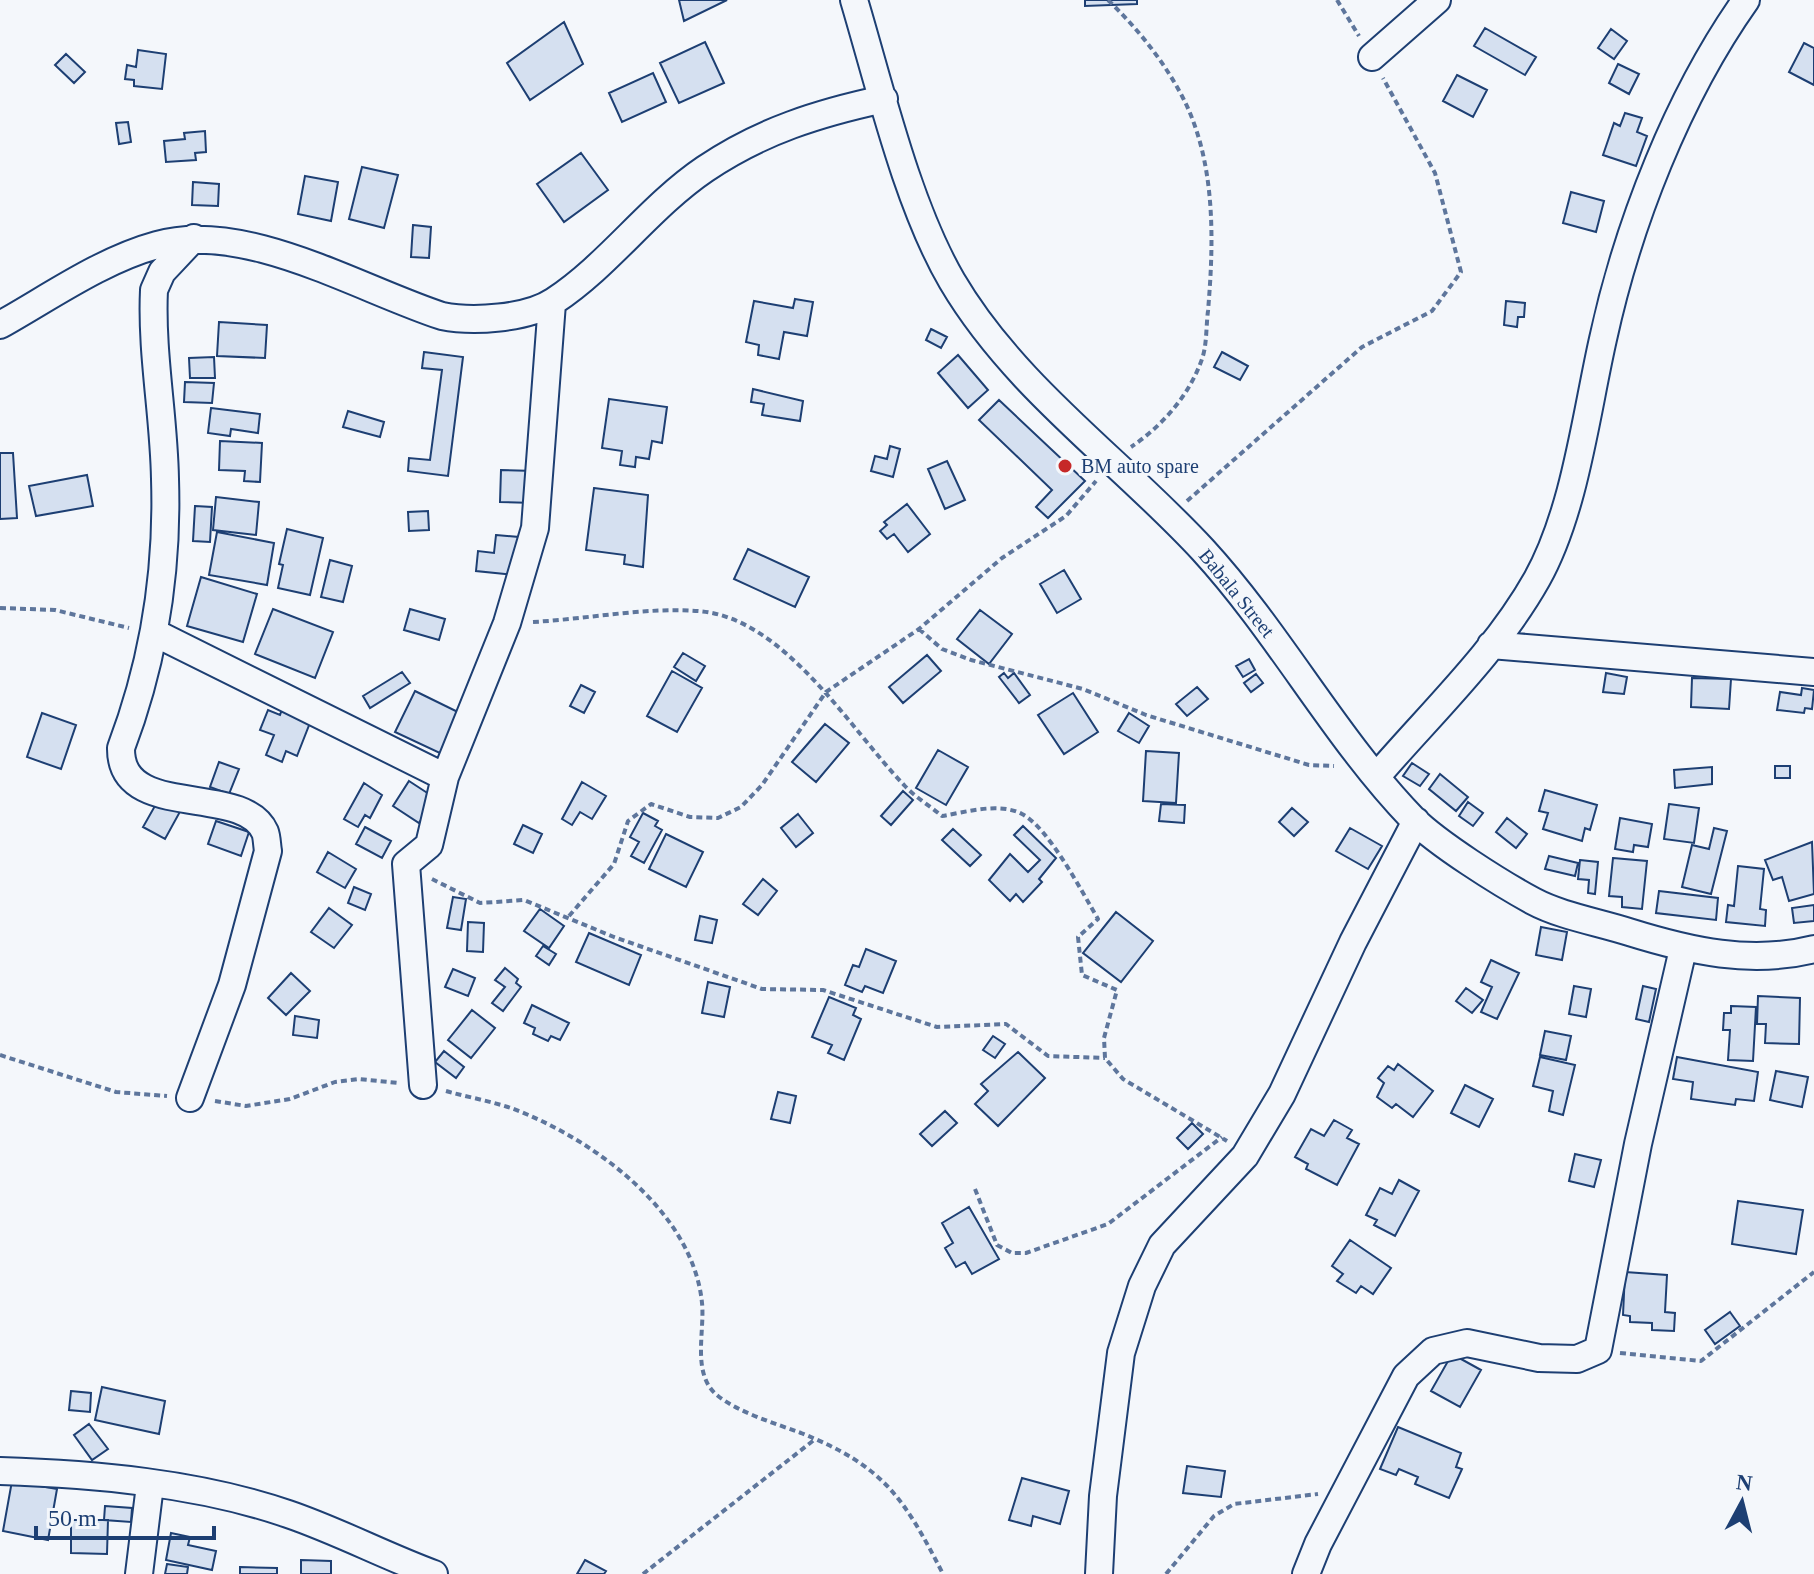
<svg xmlns="http://www.w3.org/2000/svg" width="1814" height="1574" viewBox="0 0 1814 1574" font-family="'Times New Roman',serif">
<rect width="100%" height="100%" fill="#f4f7fb"/>
<path fill="#d5e0f0" stroke="#1d3f73" stroke-width="2" d="M679,0h48l-43,21z
M1085,0h52v4l-52,2z
M564,22l19,42 -53,36 -23,-37z
M1485,28l51,29 -11,18 -51,-29z
M1611,29l16,12 -13,18 -16,-11z
M705,42l19,41 -45,20 -19,-40z
M1804,43l10,5v37l-25,-13z
M138,50l28,4 -4,35 -28,-3v-6l-9,-1 2,-14 9,2z
M66,54l19,18 -11,11 -19,-18z
M1618,64l21,10 -10,20 -20,-11z
M653,73l13,29 -44,20 -13,-29z
M1457,75l30,15 -14,27 -30,-16z
M1625,113l17,5 -5,14 10,4 -11,30 -33,-11 11,-32 6,3z
M128,122l3,20 -12,2 -3,-21z
M205,131l1,21 -11,1 1,7 -30,2 -2,-21 21,-2 -1,-6z
M581,153l27,37 -44,32 -27,-38z
M362,167l36,8 -14,53 -35,-9z
M305,176l33,6 -7,39 -33,-7z
M193,182l26,2 -1,22 -26,-1z
M1571,192l33,9 -8,31 -33,-9z
M413,225l18,2 -2,31 -18,-1z
M795,299l18,3 -6,34 -23,-4 -5,27 -21,-4 1,-10 -13,-3 8,-41 39,7z
M1506,301l19,2 -1,14h-6l-1,10 -13,-2z
M219,322l48,3 -2,33 -48,-2z
M931,329l16,8 -6,11 -15,-8z
M424,352l39,5 -15,119 -40,-5 1,-13 21,2 12,-90 -20,-2z
M1222,352l26,14 -8,14 -26,-13z
M958,355l30,35 -20,18 -30,-35z
M214,357l1,21h-25l-1,-20z
M185,382l29,1 -2,20 -28,-1z
M753,389l50,12 -3,20 -38,-6 2,-11 -13,-2z
M609,399l58,8 -5,36 -10,-2 -3,18 -13,-2 -1,10 -15,-2 2,-14 -20,-3z
M999,400l86,81 -37,37 -12,-11 16,-17 -73,-70z
M211,408l49,6 -2,19 -27,-4 -1,7 -22,-3z
M348,411l36,11 -4,15 -37,-10z
M220,441l42,2 -2,39 -16,-1 1,-10 -26,-1z
M890,446l10,3 -7,28 -22,-6 4,-15 12,3z
M0,453h13l4,65 -17,1z
M947,461l18,39 -20,9 -17,-40z
M501,470l34,1 -1,32 -34,-1z
M87,475l6,31 -57,10 -7,-30z
M594,488l54,7 -5,72 -19,-3 1,-9 -39,-5z
M216,497l43,5 -3,33 -43,-5z
M907,504l23,30 -22,18 -14,-18 -7,5 -7,-8 7,-6 -3,-3z
M195,506l17,1 -2,35 -17,-1z
M428,511l1,19 -20,1 -1,-19z
M287,529l36,9 -13,57 -32,-7 5,-23 -4,-1z
M217,532l57,11 -7,42 -58,-10z
M496,535l23,2 -4,38 -39,-4 2,-20 16,2z
M748,549l61,28 -14,30 -61,-28z
M330,560l22,6 -9,36 -22,-5z
M1064,570l17,29 -24,14 -17,-29z
M201,577l56,17 -14,48 -56,-16z
M273,609l60,23 -18,46 -60,-24z
M410,609l35,10 -6,21 -35,-10z
M980,610l32,24 -23,30 -32,-25z
M683,653l22,13 -9,15 -22,-14z
M927,655l14,16 -38,32 -14,-16z
M1249,659l6,11 -12,7 -7,-11z
M672,671l30,17 -25,44 -30,-16z
M402,672l8,11 -40,25 -7,-12z
M1004,673l4,5 6,-5 16,22 -11,8 -20,-26z
M1606,673l21,4 -3,17 -21,-2z
M1256,674l7,9 -12,9 -7,-9z
M1692,678l39,1 -2,30 -38,-2z
M581,685l14,7 -11,21 -14,-7z
M1197,687l11,12 -21,17 -11,-12z
M1802,688l12,2 -2,19 -7,-1 -1,5 -27,-3 3,-18 21,3z
M415,691l49,24 -20,40 -49,-23z
M1073,693l25,39 -34,22 -26,-39z
M284,704l29,11 -16,41 -11,-5 -4,11 -16,-7 8,-20 -14,-5 8,-20 12,5z
M42,713l34,12 -15,44 -34,-12z
M1129,713l20,13 -10,17 -21,-12z
M825,724l24,19 -33,39 -24,-20z
M938,750l30,17 -22,38 -30,-17z
M1146,751l33,2 -3,50 -33,-2z
M219,762l20,7 -10,25 -19,-7z
M1412,763l17,11 -9,12 -17,-10z
M1775,766h15v12h-15z
M1712,767v17l-37,4 -1,-18z
M1440,774l28,23 -12,14 -27,-22z
M409,781l26,17 -16,25 -26,-17z
M582,782l24,14 -14,23 -12,-7 -8,13 -10,-6z
M364,783l18,12 -12,23 -5,-3 -7,12 -14,-8z
M1545,790l52,15 -7,25 -5,-2 -3,13 -39,-12 5,-16 -9,-2z
M903,791l10,9 -22,25 -10,-9z
M160,797l22,11 -17,31 -22,-12z
M1468,802l15,11 -10,13 -14,-10z
M1161,804l24,1 -1,18 -25,-2z
M1669,804l30,4 -5,35 -30,-4z
M1292,808l16,14 -14,14 -15,-14z
M643,813l15,8 -3,5 7,4 -18,33 -13,-7 8,-14 -9,-5z
M798,814l15,19 -17,14 -15,-19z
M1507,818l20,16 -11,14 -20,-16z
M1620,818l32,6 -4,23 -14,-2 -1,7 -18,-3z
M216,821l33,11 -8,24 -33,-12z
M523,825l19,9 -9,19 -19,-9z
M1023,826l33,32 -17,21 3,3 -19,20 -7,-8 -6,7 -21,-21 21,-26 18,18 12,-12 -26,-25z
M365,827l26,14 -9,17 -26,-14z
M1350,828l32,18 -14,23 -32,-18z
M1714,828l13,3 -16,63 -29,-7 10,-42 17,4z
M953,829l28,26 -11,11 -28,-26z
M666,834l37,18 -17,35 -37,-18z
M1812,842l2,52 -25,7 -7,-24 -9,3 -8,-20z
M328,852l28,17 -11,19 -28,-16z
M1549,856l29,7 -3,13 -30,-7z
M1613,858l34,3 -5,48 -20,-2v-10l-13,-1z
M1580,860l18,2 -3,32 -7,-1 1,-13 -11,-1z
M1738,866l26,3 -4,40 6,1 -1,16 -39,-4 2,-17 6,1z
M763,879l14,12 -19,24 -15,-11z
M354,887l17,7 -6,16 -17,-7z
M1659,891l59,7 -2,22 -60,-7z
M453,897l13,2 -5,31 -14,-2z
M1814,905v16l-20,2 -2,-15z
M329,908l23,17 -18,23 -23,-16z
M540,909l24,17 -15,22 -25,-17z
M1116,912l37,29 -32,41 -38,-29z
M700,916l17,4 -5,23 -17,-3z
M468,922l16,1 -1,29 -16,-1z
M1541,927l26,5 -5,28 -26,-5z
M589,933l52,22 -12,30 -53,-23z
M543,946l13,8 -7,11 -13,-9z
M866,949l30,12 -13,32 -18,-7 -3,6 -17,-7 8,-20 6,2z
M1491,960l28,13 -22,46 -16,-7 11,-25 -11,-5z
M505,968l13,11 -2,4 5,4 -18,24 -11,-8 13,-16 -10,-7z
M453,969l22,9 -7,18 -23,-9z
M291,973l19,18 -24,24 -18,-17z
M708,982l22,5 -6,30 -22,-4z
M1574,986l17,3 -5,28 -17,-3z
M1643,986l13,3 -7,33 -13,-3z
M1466,988l17,12 -11,13 -16,-12z
M1758,996l42,2 -1,46 -34,-1 1,-19h-9z
M829,997l27,11 -3,7 8,4 -17,41 -16,-7 4,-8 -20,-8z
M532,1005l37,18 -9,17 -9,-4 -3,5 -15,-7 2,-6 -11,-5z
M1731,1006l25,1 -3,54 -25,-1 2,-30h-7l1,-17h7z
M472,1010l23,18 -24,30 -23,-18z
M295,1016l24,4 -2,18 -24,-3z
M1545,1031l26,5 -5,24 -26,-5z
M993,1036l12,8 -10,14 -12,-8z
M444,1051l20,16 -8,11 -21,-16z
M1018,1052l27,26 -47,48 -23,-22 13,-13 -7,-7z
M1540,1057l35,8 -12,50 -14,-4 4,-20 -20,-5z
M1677,1057l81,15 -4,29 -18,-2 -1,6 -44,-6 2,-17 -20,-3z
M1398,1064l35,27 -20,26 -17,-13 -4,4 -15,-11 7,-14 -6,-5 10,-12 6,4z
M1776,1071l32,6 -6,30 -32,-7z
M1465,1085l28,14 -14,28 -28,-14z
M778,1092l18,4 -6,27 -19,-4z
M945,1111l12,12 -25,23 -12,-12z
M1334,1120l18,10 -5,8 12,6 -22,41 -31,-16 2,-5 -13,-7 16,-28 13,7z
M1192,1123l11,11 -15,15 -11,-11z
M1575,1154l26,6 -7,27 -25,-6z
M1399,1180l20,11 -24,45 -21,-11 3,-5 -11,-5 14,-27 12,6z
M1738,1201l65,9 -7,44 -64,-10z
M969,1207l30,52 -27,15 -7,-12 -9,5 -11,-19 8,-5 -11,-20z
M1350,1240l41,28 -18,26 -12,-8 -5,7 -19,-12 6,-7 -11,-8z
M1625,1272l42,3 -2,37 10,1 -1,18 -22,-1v-7l-22,-1v-6l-7,-1z
M1730,1312l10,14 -25,18 -10,-14z
M1452,1354l29,16 -21,37 -29,-16z
M102,1387l63,14 -6,33 -64,-14z
M71,1391l20,2 -1,19 -21,-2z
M89,1424l19,25 -16,11 -18,-25z
M1398,1427l63,26 -5,14 6,2 -13,29 -34,-14 3,-7 -19,-8 -3,6 -16,-6z
M1187,1466l38,5 -4,26 -38,-4z
M1022,1478l47,13 -9,33 -27,-8 -2,10 -22,-6z
M12,1481l45,8 -9,51 -45,-9z
M105,1506l27,2 -1,14 -27,-2z
M71,1520h37l-1,34 -36,-1z
M171,1533l19,4 -2,8 28,6 -4,19 -46,-10z
M301,1560l30,1v13h-30z
M585,1560l21,11 -2,3h-27z
M167,1564l21,3 -1,7h-22z
M240,1567l37,1v6h-37z"/>
<g fill="none" stroke-linecap="round" stroke-linejoin="round">
<g stroke="#1d3f73" stroke-width="30">
<path id="minor" d="M854,0c26,87 53,204 98,281 63,107 168,179 251,269 77,84 131,187 210,269 25,25 87,64 120,82 28,15 65,21 96,31 61,19 122,33 185,17
M1372,57l65,-57
M0,325c50,-28 102,-65 157,-80 88,-25 202,44 285,71 30,6 85,3 112,-15 55,-36 95,-94 151,-132 56,-38 114,-56 179,-70
M155,633l290,144
M1491,645l323,27
M1377,776c54,-63 119,-124 160,-197 38,-68 49,-165 66,-240 25,-115 75,-243 143,-339
M423,1085l-17,-221 23,-19 16,-68 62,-154 28,-95 17,-225
M190,1098l42,-113 36,-134c-1,-5 -1,-14 -3,-19 -22,-50 -145,-10 -144,-84 33,-87 47,-176 44,-269 -1,-63 -14,-126 -11,-189l8,-18 32,-34
M0,1471c94,3 198,12 288,43 50,17 97,42 146,60
M139,1574l11,-89
M1099,1574l4,-78 18,-143 21,-67 20,-41 83,-89 37,-62 71,-152 63,-121
M1306,1574l12,-30 88,-168 27,-25 34,-8 72,15 38,1 21,-9 40,-206 45,-195"/>
</g>
<path stroke="#5e769c" stroke-width="4" stroke-dasharray="6 4" stroke-linecap="butt" d="M1108,0c29,28 55,60 74,96 34,65 32,144 26,215 -2,15 -1,34 -6,48 -13,37 -40,67 -71,88
M1337,0l22,36
M1187,501l175,-154 70,-36 29,-39 -26,-99 -52,-95
M0,608l55,2 74,18
M533,622c54,-3 113,-15 165,-11 86,6 152,118 206,174 11,12 26,21 38,31 24,-4 57,-14 80,-2 27,14 60,78 76,105l-20,18 4,38 35,15 -13,48 1,20 18,21 104,62
M919,629l23,20 29,11 112,29 63,26 163,50 25,1
M432,879l48,24 44,-3 90,37 148,52 61,1 114,37 69,-3 42,32 57,2
M569,916l45,-52 14,-43 23,-17 39,13 28,1 23,-11 21,-22 64,-93 93,-63 83,-71 64,-42 30,-35
M0,1055l116,37 51,4
M446,1091c21,6 44,10 65,17 81,30 182,103 191,195 3,29 -11,72 16,93 22,17 56,27 83,37 83,33 103,65 142,141
M215,1101l31,5 44,-7 45,-17 24,-3 39,4
M975,1189l22,56 15,8h14l82,-29 114,-87
M1620,1353l81,8 113,-89
M643,1574l171,-134
M1166,1574l48,-58 20,-12 84,-10"/>
<use href="#minor" stroke="#f4f7fb" stroke-width="26"/>
</g>
<circle fill="#c62828" stroke="#f4f7fb" stroke-width="3" cx="1065" cy="466" r="8"/>
<g text-anchor="middle" stroke-width="6" stroke-linejoin="round" paint-order="stroke">
<g font-size="20" fill="#1d3f73" stroke="#f4f7fb" text-anchor="start">
<text x="1081" y="473">BM auto spare</text>
</g>
<g font-size="20" fill="#1d3f73" stroke="#f4f7fb">
<text transform="translate(1237 593) rotate(51)" y="7">Babala Street</text>
</g>
</g>
<g transform="translate(1742 1502) rotate(7)" stroke="#f4f7fb" stroke-width="6" paint-order="stroke">
<path d="M0-6L14 30L0 20L-14 30Z" fill="#1d3f73"/>
<text y="-12" font-size="22" font-weight="bold" text-anchor="middle" fill="#1d3f73">N</text>
</g>
<path d="M36 1526v12h178v-12" fill="none" stroke="#1d3f73" stroke-width="4"/>
<text x="48" y="1526" font-size="24" fill="#1d3f73" stroke="#f4f7fb" stroke-width="6" paint-order="stroke">50 m</text>
</svg>
